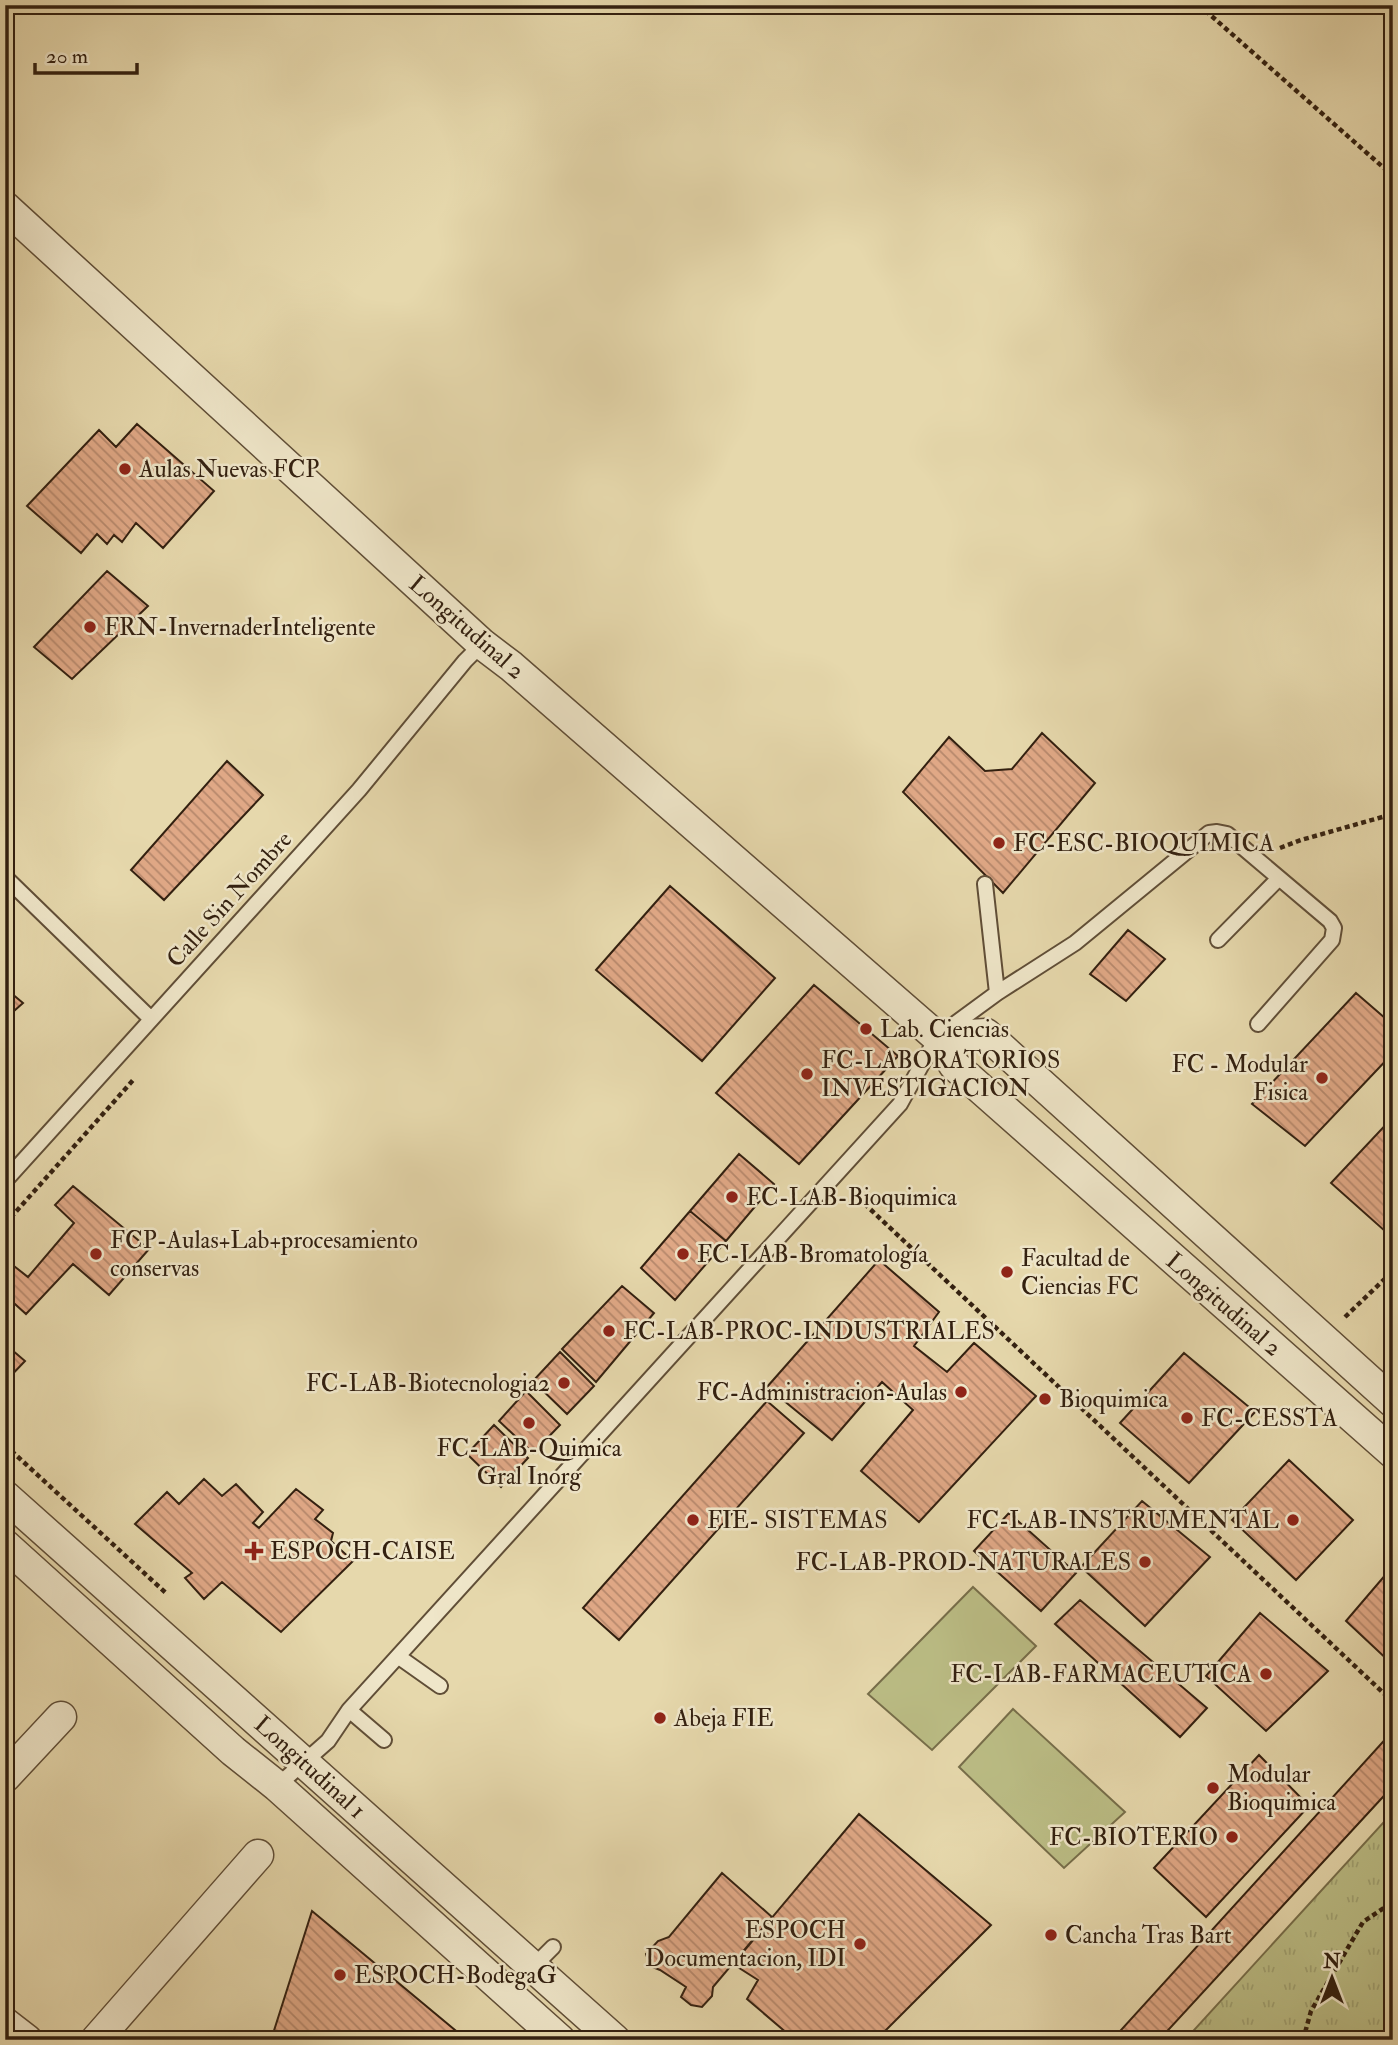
<svg xmlns="http://www.w3.org/2000/svg" width="1398" height="2045" viewBox="0 0 1398 2045" font-family="'IM FELL Double Pica',serif">
<defs>
<pattern id="grass-tufts" width="24" height="20" patternUnits="userSpaceOnUse" patternTransform="scale(1.75)"><rect width="24" height="20" fill="#bbbd85"/><path d="M3 7l-1-3M5 7V3M7 7l1-3M15 17l-1-3M17 17v-4M19 17l1-3" fill="none" stroke="#a1a272"/></pattern>
<pattern id="building-back-hatch" width="6" height="6" patternUnits="userSpaceOnUse" patternTransform="scale(1.75)"><rect width="6" height="6" fill="#e0a886"/><path d="M-1 5l2 2M0 0l6 6M5-1l2 2" fill="none" stroke="#b6886c"/></pattern>
</defs>
<rect width="100%" height="100%" fill="#e6d8ac"/>
<filter id="stains"><feTurbulence type="fractalNoise" baseFrequency=".00286" numOctaves="4"/><feColorMatrix values="0 0 0 0 .2 0 0 0 0 .09 0 0 0 0 .02 0 0 0 .5 -.17"/></filter>
<radialGradient id="worn" r=".72"><stop offset=".6" stop-color="#630" stop-opacity="0"/><stop offset="1" stop-color="#630" stop-opacity=".3"/></radialGradient>
<path fill="url(#grass-tufts)" stroke="#776e4a" stroke-width="2" d="M1393,1812v228h-208z"/>
<path fill="#bbbd85" stroke="#776e4a" stroke-width="2" d="M973,1587l63,59 -104,104 -64,-56z
M1013,1709l112,103 -61,56 -105,-101z"/>
<path fill="url(#building-back-hatch)" stroke="#332010" stroke-width="2" d="M137,424l77,67 -51,57 -27,-25 -14,19 -8,-7 -7,9 -10,-10 -16,19 -54,-47 72,-76 17,17z
M107,571l41,35 -76,73 -38,-32z
M1042,733l53,50 -92,110 -100,-101 46,-55 36,34 27,-2z
M227,761l36,34 -99,105 -33,-30z
M670,886l105,92 -73,83 -106,-91z
M1128,930l37,29 -39,42 -36,-27z
M814,985l84,71 -99,108 -83,-71z
M5,988l18,15 -18,16z
M1356,993l37,32v28l-88,93 -53,-42z
M1393,1117v108l-7,7 -55,-49z
M739,1154l35,30 -48,57 -36,-30z
M73,1186l76,63 -40,46 -36,-31 -47,50 -21,-19v-36l23,18 46,-54 -19,-18z
M690,1211l36,30 -51,59 -34,-32z
M879,1260l60,52 -25,34 33,26 27,-29 62,53 -117,126 -58,-51 52,-61 -31,-28 -50,58 -65,-53z
M622,1286l32,27 -58,69 -34,-33z
M5,1344l20,17 -20,21z
M560,1352l34,34 -27,28 -34,-33z
M1184,1353l71,59 -66,71 -69,-60z
M526,1391l34,34 -27,28 -34,-32z
M767,1401l37,32 -185,207 -36,-32z
M494,1425l34,33 -27,29 -34,-33z
M1289,1460l64,60 -57,60 -64,-60z
M204,1479l18,17 14,-12 27,28 -10,11 6,5 37,-39 27,21 -8,9 18,14 -2,8 22,20 -72,71 -59,-50 -18,17 -19,-21 7,-5 -57,-49 32,-32 12,12z
M1142,1501l68,56 -65,69 -64,-59z
M1009,1513l67,60 -35,38 -67,-60z
M1393,1566v99l-47,-44z
M1080,1600l127,108 -27,29 -125,-113z
M1260,1613l68,58 -62,60 -60,-55z
M1391,1733l2,2v51l-234,254h-47z
M1259,1755l50,51 -103,111 -52,-49z
M859,1814l132,111 -115,115h-81l-48,-41 11,-19 -25,-16z
M722,1873l50,44 -59,70 -1,9 -10,11 -11,-2 -10,-8 5,-10 -26,-17 -10,-4 -4,-12 12,-13 11,-4z
M312,1911l155,129h-196z"/>
<g fill="none" stroke-linecap="round" stroke-linejoin="round">
<g stroke="#604e37" stroke-width="18">
<path id="lane" d="M5,877l145,141
M985,884l12,109
M1218,940l61,-62
M5,1181l354,-391 106,-129 17,-17
M399,1657l41,29
M349,1710l35,30
M277,1786l51,-45 21,-31 551,-606 37,-67 60,-44 78,-50 134,-110 8,-1 10,2 103,87 4,7 -2,12 -74,84
M532,1968l21,-21"/>
</g>
<g stroke="#604e37" stroke-width="33">
<path id="street" d="M5,207l477,437 29,22 426,371 17,28 439,388
M937,1037l49,-3 407,368
M5,1496l610,544
M5,1545l228,206 44,35 283,254
M5,1777l56,-60
M5,2023l22,17
M96,2040l162,-185"/>
</g>
<path stroke="#332010" stroke-width="4.5" stroke-dasharray="5 3.5" stroke-linecap="butt" d="M1199,5l194,171
M1280,848l21,-8 92,-26
M852,1192l541,510
M5,1224l130,-146
M1345,1317l48,-46
M5,1445l162,149
M1303,2040l8,-29 52,-89 30,-20"/>
<use href="#lane" stroke="#efe6c9" stroke-width="14"/>
<use href="#street" stroke="#efe6c9" stroke-width="30"/>
</g>
<g fill="#8f2418" stroke="#efe6c9" stroke-width="2.5">
<circle cx="125" cy="469" r="7"/>
<circle cx="90" cy="627" r="7"/>
<circle cx="999" cy="843" r="7"/>
<circle cx="866" cy="1029" r="7"/>
<circle cx="807" cy="1074" r="7"/>
<circle cx="1322" cy="1078" r="7"/>
<circle cx="732" cy="1197" r="7"/>
<circle cx="96" cy="1254" r="7"/>
<circle cx="683" cy="1254" r="7"/>
<circle cx="1007" cy="1272" r="7"/>
<circle cx="609" cy="1331" r="7"/>
<circle cx="564" cy="1383" r="7"/>
<circle cx="961" cy="1392" r="7"/>
<circle cx="1045" cy="1399" r="7"/>
<circle cx="1187" cy="1418" r="7"/>
<circle cx="529" cy="1423" r="7"/>
<circle cx="693" cy="1520" r="7"/>
<circle cx="1293" cy="1520" r="7"/>
<path d="M250.5 1540.5h7v7h7v7h-7v7h-7v-7h-7v-7h7z"/>
<circle cx="1145" cy="1562" r="7"/>
<circle cx="1266" cy="1674" r="7"/>
<circle cx="660" cy="1718" r="7"/>
<circle cx="1213" cy="1788" r="7"/>
<circle cx="1232" cy="1837" r="7"/>
<circle cx="1051" cy="1935" r="7"/>
<circle cx="860" cy="1944" r="7"/>
<circle cx="340" cy="1975" r="7"/>
</g>
<g text-anchor="middle" stroke-width="5" stroke-linejoin="round" paint-order="stroke">
<g font-size="24" fill="#332010" stroke="#efe6c9" text-anchor="start">
<text x="139" y="477">Aulas Nuevas FCP</text>
<text x="104" y="635">FRN-InvernaderInteligente</text>
<text x="1013" y="851">FC-ESC-BIOQUIMICA</text>
<text x="880" y="1037">Lab. Ciencias</text>
<text x="821" y="1068">FC-LABORATORIOS<tspan x="821" dy="28">INVESTIGACION</tspan></text>
<text x="1308" y="1072" text-anchor="end">FC - Modular<tspan x="1308" dy="28">Fisica</tspan></text>
<text x="746" y="1205">FC-LAB-Bioquimica</text>
<text x="110" y="1248">FCP-Aulas+Lab+procesamiento<tspan x="110" dy="28">conservas</tspan></text>
<text x="697" y="1262">FC-LAB-Bromatología</text>
<text x="1021" y="1266">Facultad de<tspan x="1021" dy="28">Ciencias FC</tspan></text>
<text x="623" y="1339">FC-LAB-PROC-INDUSTRIALES</text>
<text x="550" y="1391" text-anchor="end">FC-LAB-Biotecnologia2</text>
<text x="947" y="1400" text-anchor="end">FC-Administracion-Aulas</text>
<text x="1059" y="1407">Bioquimica</text>
<text x="1201" y="1426">FC-CESSTA</text>
<text x="529" y="1456" text-anchor="middle">FC-LAB-Quimica<tspan x="529" dy="28">Gral Inorg</tspan></text>
<text x="707" y="1528">FIE- SISTEMAS</text>
<text x="1279" y="1528" text-anchor="end">FC-LAB-INSTRUMENTAL</text>
<text x="270" y="1559">ESPOCH-CAISE</text>
<text x="1131" y="1570" text-anchor="end">FC-LAB-PROD-NATURALES</text>
<text x="1252" y="1682" text-anchor="end">FC-LAB-FARMACEUTICA</text>
<text x="674" y="1726">Abeja FIE</text>
<text x="1227" y="1782">Modular<tspan x="1227" dy="28">Bioquimica</tspan></text>
<text x="1218" y="1845" text-anchor="end">FC-BIOTERIO</text>
<text x="846" y="1938" text-anchor="end">ESPOCH<tspan x="846" dy="28">Documentacion, IDI</tspan></text>
<text x="1065" y="1943">Cancha Tras Bart</text>
<text x="354" y="1983">ESPOCH-BodegaG</text>
</g>
<g font-size="24" fill="#332010" stroke="#efe6c9">
<text transform="translate(467 627) rotate(41)" y="8">Longitudinal 2</text>
<text transform="translate(229 899) rotate(-48)" y="8">Calle Sin Nombre</text>
<text transform="translate(1224 1304) rotate(41)" y="8">Longitudinal 2</text>
<text transform="translate(310 1767) rotate(42)" y="8">Longitudinal 1</text>
</g>
</g>
<rect width="1398" height="2045" fill="none" stroke="#e6d8ac" stroke-width="28"/>
<rect x="7" y="7" width="1384" height="2031" fill="none" stroke="#332010" stroke-width="3.5"/>
<rect x="14" y="14" width="1370" height="2017" fill="none" stroke="#332010" stroke-width="2"/>
<g transform="translate(1332 1978)" stroke="#efe6c9" stroke-width="5" paint-order="stroke">
<path d="M0-5L12 26L0 18L-12 26Z" fill="#332010"/>
<text y="-10" font-size="19" font-weight="bold" text-anchor="middle" fill="#332010">N</text>
</g>
<path d="M35 63v10h102v-10" fill="none" stroke="#332010" stroke-width="3.5"/>
<text x="46" y="63" font-size="21" fill="#332010" stroke="#efe6c9" stroke-width="5" paint-order="stroke">20 m</text>
<rect width="100%" height="100%" filter="url(#stains)"/>
<rect width="100%" height="100%" fill="url(#worn)"/>
</svg>
